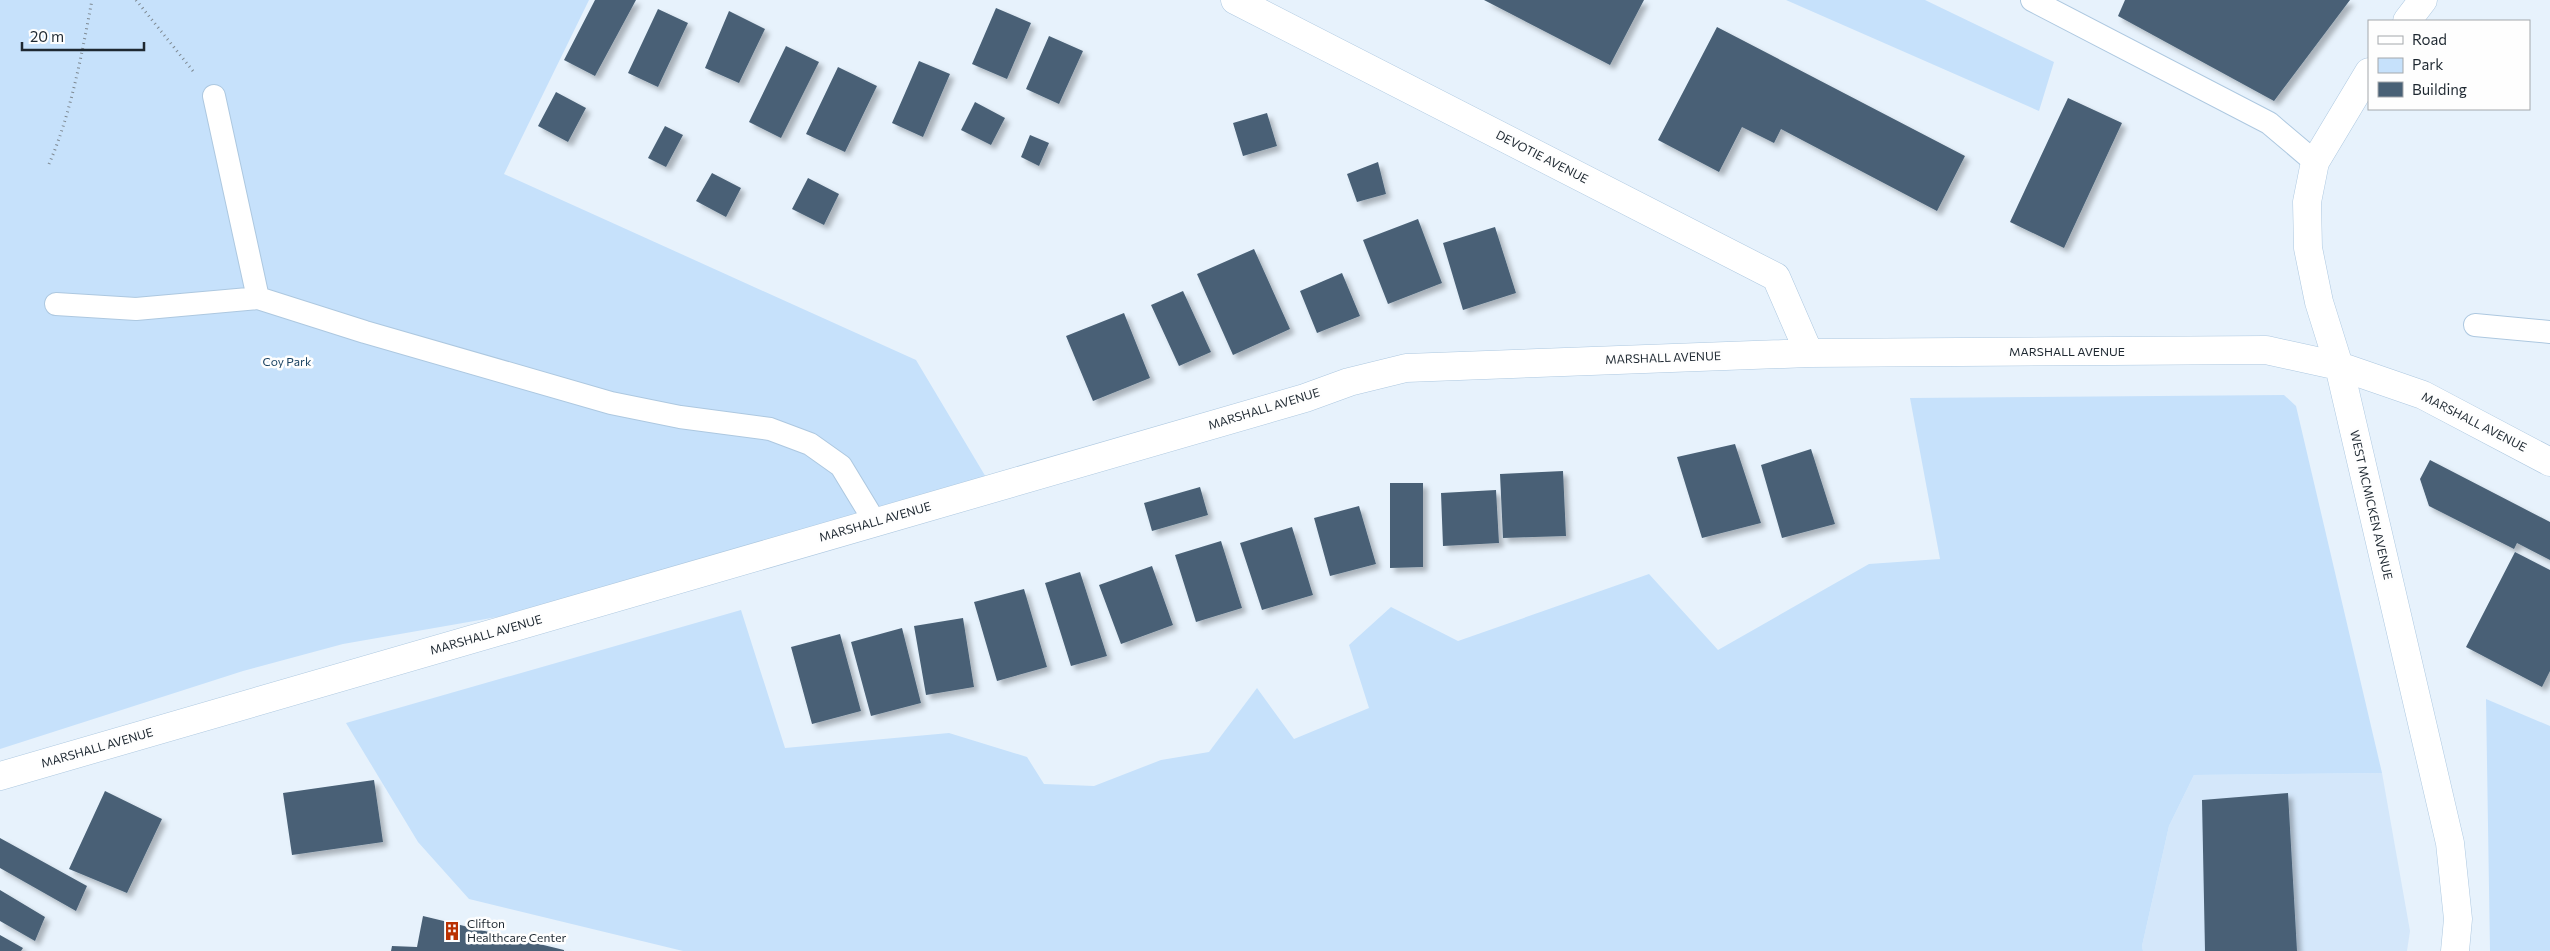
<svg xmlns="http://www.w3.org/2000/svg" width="2550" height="951" viewBox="0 0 2550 951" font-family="Commissioner,sans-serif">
<defs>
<filter id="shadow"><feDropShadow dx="4.5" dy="4.5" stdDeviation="2.5" flood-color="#0004"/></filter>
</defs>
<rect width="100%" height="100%" fill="#e7f2fc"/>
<path fill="#d4e7fa" d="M2382,773l28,158 -3,20h-264l-1,-5 27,-120 25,-51z"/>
<path fill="#c6e1fb" d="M0,0h589l-85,174 412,186 77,129 -365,105 -285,50 -100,27 -243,78z
M1786,0h139l129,62 -15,49z
M2284,395l12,11 86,367 -188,2 -25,51 -27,120 1,5h-1460l-214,-52 -51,-57 -72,-119 395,-113 44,138 164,-15 78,24 17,27 50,2 67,-26 48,-8 48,-64 37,51 75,-31 -20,-63 42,-38 67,34 191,-67 69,76 151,-86 71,-5 -30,-161z
M2486,699l64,27v225h-60z"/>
<path fill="#496176" filter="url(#shadow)" d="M595,0h41l-41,76 -31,-16z
M1484,0h160l-34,65z
M2125,0h225l-76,101 -156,-85z
M996,8l35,15 -24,56 -35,-15z
M658,9l30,14 -30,64 -30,-14z
M729,11l36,18 -26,54 -34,-15z
M1717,27l248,129 -28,55 -156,-82 -7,14 -32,-16 -23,45 -61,-32z
M1049,36l34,15 -24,53 -33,-15z
M786,46l33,16 -38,76 -32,-16z
M919,61l31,13 -27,63 -31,-14z
M838,67l39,19 -32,66 -39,-18z
M556,92l30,16 -18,34 -30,-16z
M2068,98l54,25 -58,125 -54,-26z
M975,102l30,16 -14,27 -30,-15z
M1267,113l10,33 -34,10 -10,-33z
M665,126l18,9 -17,32 -18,-9z
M1030,135l19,8 -10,23 -18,-9z
M1378,162l8,32 -29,8 -10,-28z
M712,173l29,15 -15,29 -30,-16z
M808,178l31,16 -15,31 -32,-16z
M1418,219l24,64 -54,21 -25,-64z
M1495,227l21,66 -53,17 -20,-67z
M1254,249l36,80 -57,26 -36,-81z
M1342,273l18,43 -43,17 -17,-42z
M1183,291l28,61 -32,14 -28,-61z
M1124,313l26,65 -57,23 -27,-65z
M1735,444l26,79 -59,15 -25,-81z
M1811,449l24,75 -53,14 -21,-73z
M2430,460l120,62v38l-33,-17 -3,6 -85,-43 -9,-27z
M1563,471l3,65 -63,2 -3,-64z
M1390,483h33v84l-33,1z
M1200,487l8,28 -56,16 -8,-28z
M1496,490l3,53 -56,3 -2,-53z
M1359,506l17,58 -46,12 -16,-58z
M1292,527l21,68 -51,15 -22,-67z
M1221,541l21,67 -46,14 -21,-67z
M2515,552l35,18v101l-8,16 -76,-40z
M1152,566l21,59 -52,19 -22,-59z
M1080,572l27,84 -36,10 -26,-83z
M1024,589l23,78 -50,14 -23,-79z
M963,618l11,69 -48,8 -12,-69z
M902,628l19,75 -50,13 -20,-74z
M840,634l21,77 -49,13 -21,-77z
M374,780l9,62 -91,13 -9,-62z
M105,791l57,28 -35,74 -58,-24z
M2288,793l9,158h-92l-3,-151z
M0,838l87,48 -11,25 -76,-43z
M0,890l45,27 -10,24 -35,-20z
M423,916l141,34v1h-173l1,-5 25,1z
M0,935l23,13 -2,3h-21z"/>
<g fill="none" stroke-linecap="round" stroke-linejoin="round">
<g stroke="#adc8e0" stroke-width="24">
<path id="lane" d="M2032,0l237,123 46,39
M214,96l44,202
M56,304l80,5 122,-11 107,34 246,71 69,14 90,12 40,15 31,22 34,56
M2475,325l75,7"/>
</g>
<g stroke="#adc8e0" stroke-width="29">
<path id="street" d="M1235,0l541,277 33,76
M0,776l1305,-378 44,-16 57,-14 403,-15 457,-3 73,16 111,477 8,76 -3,32"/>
</g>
<g stroke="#adc8e0" stroke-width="29">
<path id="secondary" d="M2407,21l16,-21
M2369,72l-54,90 -8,40 1,46 11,54 20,64 84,29 127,67"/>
</g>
<path stroke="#7e8992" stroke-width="3" stroke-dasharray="1 4" stroke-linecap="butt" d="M136,0l57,71
M49,164c22,-50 33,-111 43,-164"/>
<use href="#lane" stroke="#fff" stroke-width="22"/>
<use href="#street" stroke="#fff" stroke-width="28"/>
<use href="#secondary" stroke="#fff" stroke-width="28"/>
</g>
<defs>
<g id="building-bare" transform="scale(1.5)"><path d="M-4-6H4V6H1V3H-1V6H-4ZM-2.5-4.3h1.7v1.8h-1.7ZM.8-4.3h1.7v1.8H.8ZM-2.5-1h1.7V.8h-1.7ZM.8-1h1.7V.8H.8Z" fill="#ba3101" stroke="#fefefe" stroke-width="2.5" paint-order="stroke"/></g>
</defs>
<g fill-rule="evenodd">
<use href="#building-bare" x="452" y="931"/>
</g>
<g text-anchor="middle" stroke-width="5" stroke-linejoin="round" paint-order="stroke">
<g font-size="12" fill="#1e2831" stroke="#fefefe">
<text transform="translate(1542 157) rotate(27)" y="4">DEVOTIE AVENUE</text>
<text x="2067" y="356">MARSHALL AVENUE</text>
<text transform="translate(1663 358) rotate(-2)" y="4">MARSHALL AVENUE</text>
<text transform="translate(1264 409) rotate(-17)" y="4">MARSHALL AVENUE</text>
<text transform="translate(2474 422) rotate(27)" y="4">MARSHALL AVENUE</text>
<text transform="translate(2371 505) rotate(77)" y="4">WEST MCMICKEN AVENUE</text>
<text transform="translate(875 522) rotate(-16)" y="4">MARSHALL AVENUE</text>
<text transform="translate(486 635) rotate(-16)" y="4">MARSHALL AVENUE</text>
<text transform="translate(97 748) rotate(-16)" y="4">MARSHALL AVENUE</text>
</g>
<g font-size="12" fill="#194262" stroke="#fefefe">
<text x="287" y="366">Coy Park</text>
</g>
<g font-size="12" fill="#1e2831" stroke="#fefefe" text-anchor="start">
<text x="467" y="928">Clifton<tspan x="467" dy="14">Healthcare Center</tspan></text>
</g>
</g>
<rect x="2368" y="20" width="162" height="90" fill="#fefefe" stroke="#a4a8ac"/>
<rect x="2378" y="36" width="25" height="8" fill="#ffffff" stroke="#a4a8ac"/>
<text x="2412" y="45" font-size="15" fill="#1e2831">Road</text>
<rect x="2378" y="58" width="25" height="15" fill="#c6e1fb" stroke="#a4a8ac"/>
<text x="2412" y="70" font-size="15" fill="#1e2831">Park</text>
<rect x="2378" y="82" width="25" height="15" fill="#496176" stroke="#a4a8ac"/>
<text x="2412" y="95" font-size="15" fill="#1e2831">Building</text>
<path d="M22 42v8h122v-8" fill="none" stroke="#1e2831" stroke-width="2.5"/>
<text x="30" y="42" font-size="15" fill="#1e2831" stroke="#fefefe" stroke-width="4" paint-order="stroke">20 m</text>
</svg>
